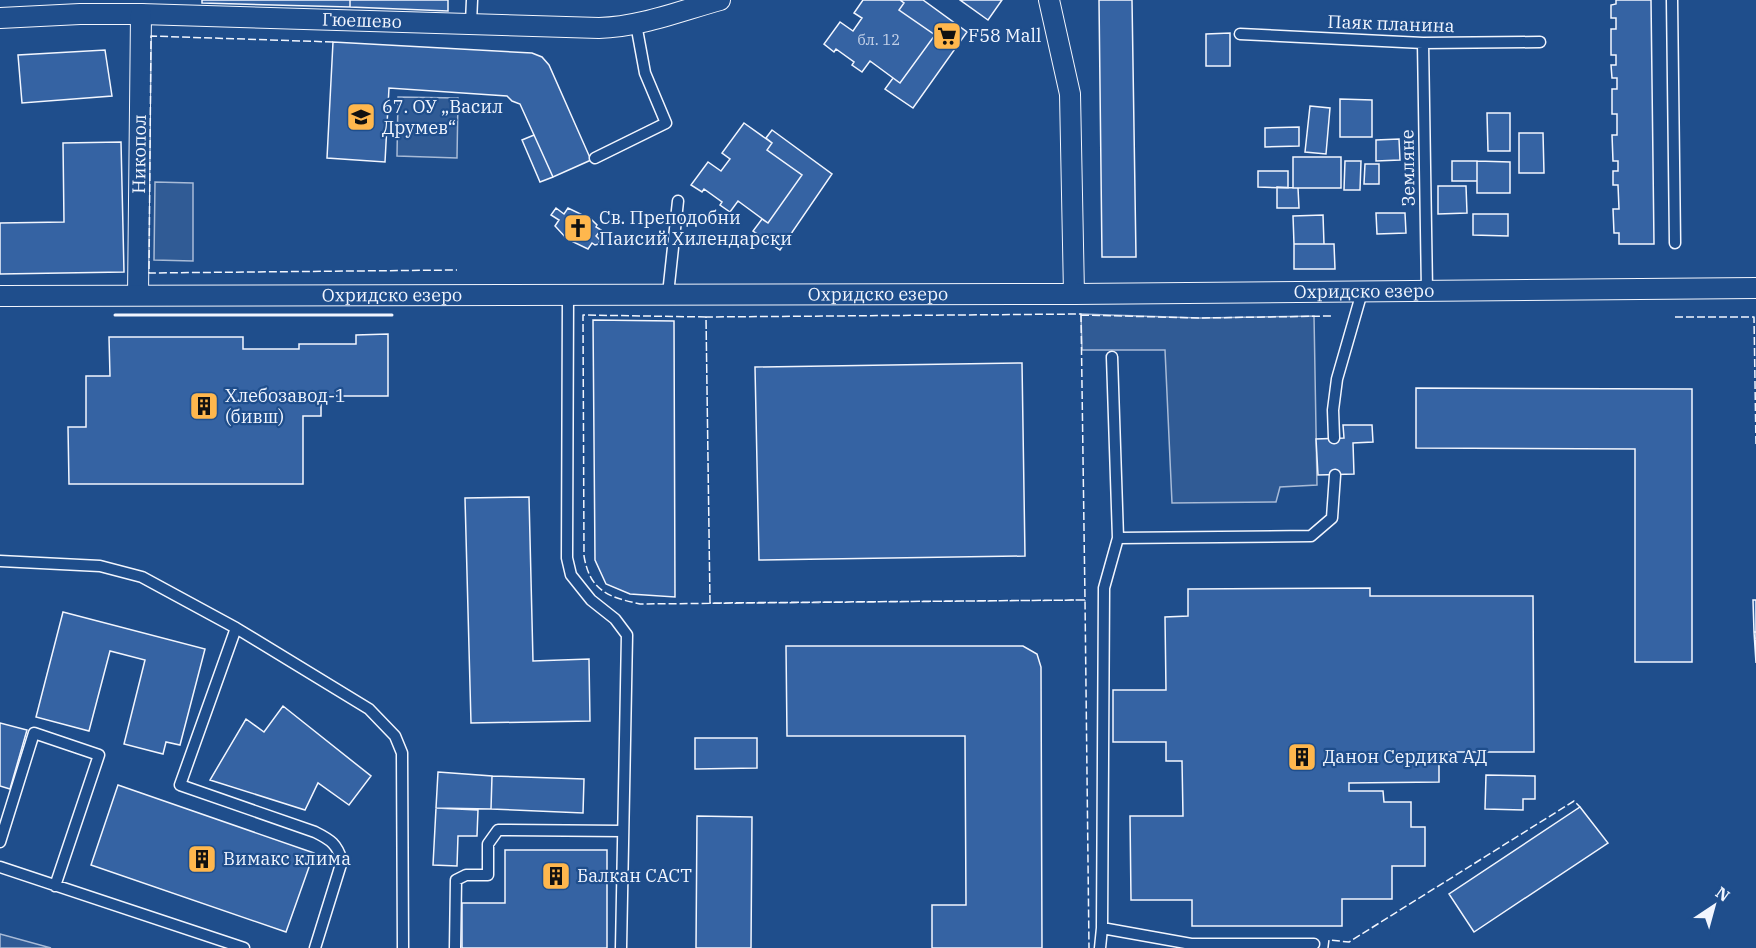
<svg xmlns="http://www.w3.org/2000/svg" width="1756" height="948" viewBox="0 0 1756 948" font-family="'IBM Plex Serif',serif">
<rect width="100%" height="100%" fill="#1f4e8c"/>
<path fill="#305b95" stroke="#a8bbd7" stroke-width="1.5" d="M398,97l60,1 -1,60 -60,-2z
M155,182l38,1v78l-39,-1z
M1081,314l119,4 114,-2 3,169 -37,2 -4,15 -104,1 -7,-153h-83z
M0,934l51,14h-51z"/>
<path fill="#3563a3" stroke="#f2f6ff" stroke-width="1.5" d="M202,0h148v7l-148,-4z
M350,0h98v11l-98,-4z
M863,0h37l4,3 -5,7 36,25 -35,48 -30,-22 -8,11 -10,-7 2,-3 -18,-13 -2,3 -10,-8 16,-22 13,9 9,-13 -8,-5z
M900,0h23l44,32 -54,76 -28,-19 8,-11 7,5 35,-48 -36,-25 5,-7z
M960,0h42l-14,20z
M1099,0h33l4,257h-34z
M1616,0h35l3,244h-35v-11h-5l-1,-24h6l-1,-24h-5v-14h5v-10h-5l-1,-26h5v-21h-5v-25h5v-11h-5l-1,-13h5v-10h-5v-26h5v-11h-5v-13l5,-1z
M1230,33v33h-24v-32z
M333,42l199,11 10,4 7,8 42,95 -38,17 -33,-73 -8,-3 -5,-5 -118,-8 -4,74 -58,-4z
M105,50l7,46 -90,7 -4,-48z
M1340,99l32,1v37h-32z
M1310,106l20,2 -4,46 -21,-2z
M1487,113h23v38h-22z
M744,123l28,20 -5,7 35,25 -34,48 -30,-22 -8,11 -10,-7 2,-3 -18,-13 -2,3 -11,-7 17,-23 13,9 9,-12 -8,-6z
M1299,127v19l-34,1v-19z
M772,130l60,44 -52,76 -27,-19 9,-12 6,4 34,-48 -35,-25 5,-7 -6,-5z
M1519,133h24l1,40h-25z
M534,135l19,42 -13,5 -18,-42z
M1399,139l1,21 -24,1v-21z
M121,142l3,130 -124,2v-51l64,-1 -1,-79z
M1293,157h48v31h-48z
M1345,161h16l-1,29h-16z
M1452,161h25v20h-25z
M1477,161l33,1v31h-33z
M1365,164h14v20h-15z
M1258,171h30v17l-30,-1z
M1438,186h28l1,27 -29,1z
M1277,187l21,1 1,20h-22z
M556,208l8,6 4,-6 23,11 6,6 -1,2 5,3 -5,6 4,4 -1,4 -4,1 -3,-2 -4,6 -21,-10 -12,-13 4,-6 -8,-5z
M1376,213h29l1,20 -29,1z
M1473,214h35v22l-35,-1z
M1323,215l1,29h-30l-1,-28z
M1294,244h40l1,25h-41z
M593,320l81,1 1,276 -45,-3 -24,-10 -11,-24z
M388,334v62h-67v20h-18v68h-234l-1,-57h18v-51h24l-1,-39h134v12h56v-5h57v-9z
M1022,363l3,193 -266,4 -4,-193z
M1416,388l276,1v273h-57v-213l-219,-1z
M1343,425h29l1,17 -20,1 1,31 -36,1 -2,-36 28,-1z
M529,497l4,164 56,-2 1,62 -119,2 -6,-225z
M1370,588v8h163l1,156h-95v30l-90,1v8h34l1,11h27v25h14v39h-33v33h-50v27h-150v-26h-61l-1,-84h53l-1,-55h-16v-19h-53v-52h53l-1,-73 23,-1v-27z
M1753,600h3v32h-2z
M63,612l142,37 -25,96 -14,-3 -3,12 -39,-10 21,-84 -35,-9 -21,80 -53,-14z
M1754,632h2v31z
M786,646h237l14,8 4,13 1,281h-110v-43h34l-1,-169h-178z
M283,706l88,70 -22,29 -31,-22 -13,27 -95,-30 36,-61 18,13z
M0,723l27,7 -17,59 -10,-3z
M695,738h62v30l-62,1z
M438,772l54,4 -1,33 -55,-1z
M1486,775l49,1v23h-12v11l-38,-1z
M492,776l92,3 -1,34 -92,-4z
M118,785l196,68 -28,79 -195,-67z
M1580,807l28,36 -134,89 -25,-38z
M436,808l42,2 -1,26h-19l-1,30 -24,-1z
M697,816l55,1 -1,131h-55z
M505,850h102v98h-145v-45h43z"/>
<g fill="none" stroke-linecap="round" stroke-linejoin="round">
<g stroke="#f2f6ff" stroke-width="13">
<path id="lane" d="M1672,0l3,243
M471,23l1,-23
M1240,34l183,9 117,-1
M1423,43l4,248
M595,158l71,-35 -21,-50 -9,-49
M668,294l10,-93
M568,295l-1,263 4,17 20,25 24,19 12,16 -6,313
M1112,357l6,181
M1334,438l-1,-28 4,-31 25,-87
M0,561l100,5 42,11 94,51 133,81 26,27 7,17 1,195
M236,628l-56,157 135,47c16,8 22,12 27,29l-27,87
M0,842l34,-109 65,22 -44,131
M0,867l244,81
M1314,944h-123l-89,-16 2,-340 14,-50 193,-2 21,-18 3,-43
M455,948l1,-68 10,-5h22v-31l10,-14 125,1
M1100,948l2,-20"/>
</g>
<g stroke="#f2f6ff" stroke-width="22">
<g id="street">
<path d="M1049,0l21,94 4,200"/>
<path id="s1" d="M0,18l80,-4h61l458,14c41,-1 81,-17 121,-28"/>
<path id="s2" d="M138,295l3,-281"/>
<path id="s3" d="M0,296l1074,-2 682,-6"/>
</g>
</g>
<use href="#lane" stroke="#1f4e8c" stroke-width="10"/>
<use href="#street" stroke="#1f4e8c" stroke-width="20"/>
<path stroke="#f2f6ff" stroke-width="1.5" stroke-dasharray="8 3" stroke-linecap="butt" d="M333,42l-182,-6 -2,237 308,-3
M1081,314l4,286 -375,3 -4,-286z
M1081,315l119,3 131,-2
M1675,317h79l2,130
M710,603l-4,-286 -123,-2 1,241c6,35 24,41 56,48l445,-4 4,348
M1328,948l1,-8 20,2 225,-141 6,6"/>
<path stroke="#f2f6ff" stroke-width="3" d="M115,315h277"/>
</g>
<defs>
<g id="supermarket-square" transform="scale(1.5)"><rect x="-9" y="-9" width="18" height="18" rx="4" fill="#ffb74d" stroke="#1f4e8c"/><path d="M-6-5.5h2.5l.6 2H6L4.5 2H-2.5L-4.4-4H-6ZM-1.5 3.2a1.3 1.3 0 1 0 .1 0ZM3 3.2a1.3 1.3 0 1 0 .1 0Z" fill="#111"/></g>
<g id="school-square" transform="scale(1.5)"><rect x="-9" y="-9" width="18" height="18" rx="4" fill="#ffb74d" stroke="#1f4e8c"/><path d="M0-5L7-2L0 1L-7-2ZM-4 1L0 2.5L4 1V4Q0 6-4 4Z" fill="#111"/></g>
<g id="church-square" transform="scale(1.5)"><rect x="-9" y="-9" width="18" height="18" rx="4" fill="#ffb74d" stroke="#1f4e8c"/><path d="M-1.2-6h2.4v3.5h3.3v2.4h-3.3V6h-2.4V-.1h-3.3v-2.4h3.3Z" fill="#111"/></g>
<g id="building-square" transform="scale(1.5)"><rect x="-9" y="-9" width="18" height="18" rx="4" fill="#ffb74d" stroke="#1f4e8c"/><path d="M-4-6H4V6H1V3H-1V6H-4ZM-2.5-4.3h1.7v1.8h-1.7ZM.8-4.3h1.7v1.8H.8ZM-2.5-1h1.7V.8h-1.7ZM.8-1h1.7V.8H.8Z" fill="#111"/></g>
</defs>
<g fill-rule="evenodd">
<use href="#supermarket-square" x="947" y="36"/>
<use href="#school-square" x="361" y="117"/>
<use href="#church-square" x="578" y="228"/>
<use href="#building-square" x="204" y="406"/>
<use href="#building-square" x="1302" y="757"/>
<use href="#building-square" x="202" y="859"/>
<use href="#building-square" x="556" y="876"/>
</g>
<g text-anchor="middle" stroke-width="4.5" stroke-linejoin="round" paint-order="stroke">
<g font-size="15" fill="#c3d1e8">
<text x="879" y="45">бл. 12</text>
</g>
<g font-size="18" fill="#f2f6ff" stroke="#1f4e8c">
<text dy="6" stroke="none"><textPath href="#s1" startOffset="362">Гюешево</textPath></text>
<text transform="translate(1391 24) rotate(2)" y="6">Паяк планина</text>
<text dy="6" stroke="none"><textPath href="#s2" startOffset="141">Никопол</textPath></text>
<text transform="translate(1408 168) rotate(-91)" y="6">Земляне</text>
<text dy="6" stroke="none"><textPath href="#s3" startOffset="1364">Охридско езеро</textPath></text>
<text dy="6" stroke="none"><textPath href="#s3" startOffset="878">Охридско езеро</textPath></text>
<text dy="6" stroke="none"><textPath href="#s3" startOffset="392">Охридско езеро</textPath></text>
</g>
<g font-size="18" fill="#f2f6ff" stroke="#1f4e8c" text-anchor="start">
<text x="968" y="42">F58 Mall</text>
<text x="382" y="113">67. ОУ „Васил<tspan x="382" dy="21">Друмев“</tspan></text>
<text x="599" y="224">Св. Преподобни<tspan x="599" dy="21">Паисий Хилендарски</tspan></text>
<text x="225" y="402">Хлебозавод-1<tspan x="225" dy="21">(бивш)</tspan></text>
<text x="1323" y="763">Данон Сердика АД</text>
<text x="223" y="865">Вимакс клима</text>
<text x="577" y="882">Балкан САСТ</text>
</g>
</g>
<g transform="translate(1714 906) rotate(36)" stroke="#1f4e8c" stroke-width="4.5" paint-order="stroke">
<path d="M0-4.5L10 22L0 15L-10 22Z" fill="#f2f6ff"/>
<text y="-9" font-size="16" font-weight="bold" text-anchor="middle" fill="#f2f6ff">N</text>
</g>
</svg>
